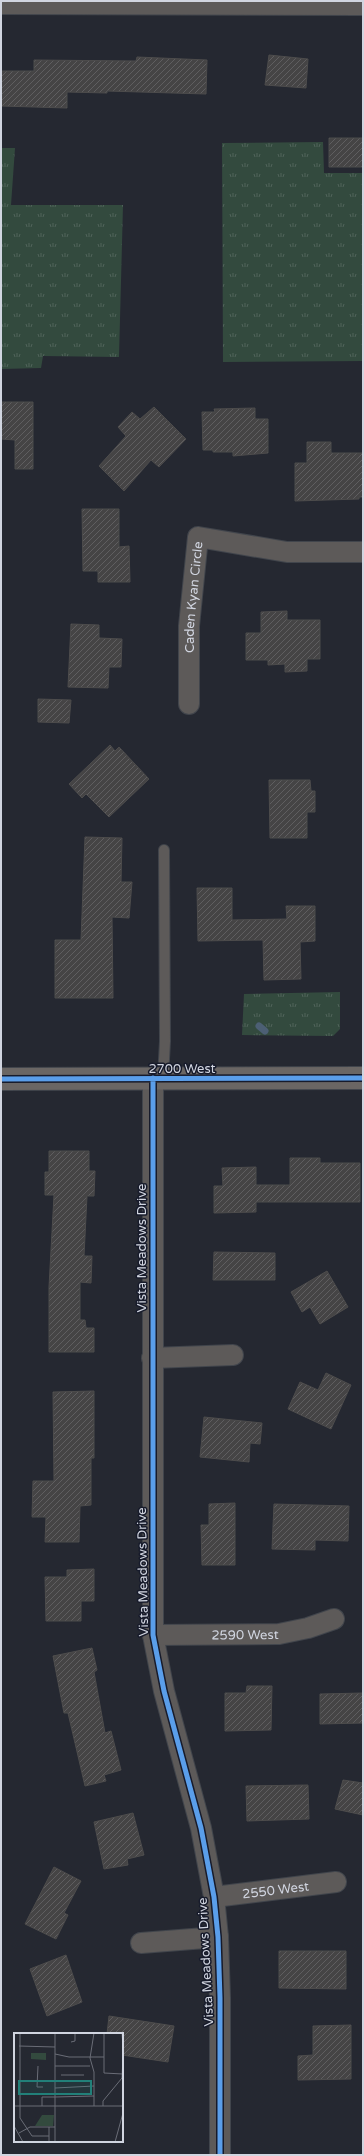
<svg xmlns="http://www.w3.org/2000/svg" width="364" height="2156" viewBox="0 0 364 2156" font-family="'Varela Round',sans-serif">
<defs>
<pattern id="grass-tufts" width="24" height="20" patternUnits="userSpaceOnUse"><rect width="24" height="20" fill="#334a3e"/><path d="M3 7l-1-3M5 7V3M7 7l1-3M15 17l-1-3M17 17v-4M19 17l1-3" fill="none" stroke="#50635a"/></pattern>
<pattern id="building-hatch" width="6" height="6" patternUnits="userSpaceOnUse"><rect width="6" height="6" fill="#454445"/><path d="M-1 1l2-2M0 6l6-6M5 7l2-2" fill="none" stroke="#5f5e60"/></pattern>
</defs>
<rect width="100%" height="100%" fill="#252831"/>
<path fill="url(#grass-tufts)" d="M323,142l1,31h39v188l-140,1 -1,-219z
M1,148h14l-4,57h112l-4,152 -76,-1 -2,12 -40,1z
M340,992v37l-7,7 -91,-1 2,-41z"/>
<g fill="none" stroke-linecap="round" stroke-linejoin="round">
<path stroke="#4c5f74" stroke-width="7" d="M259,1026l6,5"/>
</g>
<path fill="url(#building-hatch)" stroke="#4d4c4c" d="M269,55l39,4 -2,29 -41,-3z
M137,57l70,3 -1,34 -99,-3v2l-40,-1v16l-66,-2v-35h33v-11l102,1z
M329,138h34v29h-34z
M1,402h32v67h-18v-29l-14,-1z
M154,407l32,32 -27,28 -8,-7 -27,31 -25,-25 27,-30 -8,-9 14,-15 8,7z
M255,408v11h13v34l-35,3v-4h-20v-2h-10l-1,-38h13l-1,-3z
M307,442h24v11h32v44h-4v2l-64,2v-38h12z
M82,509h37v38l10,-1 1,36h-32v-11h-15z
M287,611v9h33v39h-13v12l-22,1v-8l-17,1v-5h-22v-27h15v-21z
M71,624l28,1v13l23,1 -1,28h-12l-1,21 -40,-1z
M38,699l33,1 -2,23 -31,-1z
M110,745l5,6 4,-4 30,32 -40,38 -23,-23 -4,4 -13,-14z
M269,780h41l1,11h4v21h-8v26h-37z
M85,837l37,1 -1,44h11l-3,36 -17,-1 1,81h-58v-58h26z
M197,888h35v32l55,-1 -1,-13h29v35l-15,1 1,37 -37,1 -1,-40 -65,1z
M49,1151h40v20h6l-1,25h-7l-3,60h8l-1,27 -11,-1v38h5l1,8h8v24h-45v-65l5,-92h-9v-23h4z
M290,1158h30v5h40v39h-104v10l-42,1v-27h9l-1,-18 34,-1v18h34z
M214,1252l61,1v27h-62z
M327,1271l21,36 -28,17 -10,-17 -8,5 -11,-20z
M326,1373l25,12 -20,44 -43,-20 12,-27 18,8z
M94,1391v67h-3v47l-11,1 -1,36h-34l1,-25h-14l1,-36h21l-1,-89z
M204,1417l58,6 -2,21 -10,-1 -1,19 -49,-5z
M235,1503v62h-33l-1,-40h8v-21z
M274,1504l75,2 -1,35 -33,-1v10l-43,-1z
M94,1569v32h-13v20h-35l-1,-44h22v-7z
M92,1648l5,22 -3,2 11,61 6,-2 10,39 -17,5 2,6 -21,5 -17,-73h-4l-11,-57z
M247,1686h25l-1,44 -46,1v-38h21z
M363,1693v30l-43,1v-30z
M343,1780l20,3v32l-28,-6z
M308,1785l1,34 -62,2 -1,-35z
M133,1813l11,42 -17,4 1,6 -24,4 -10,-47z
M54,1867l27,14 -17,32 4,2 -12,24 -31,-15z
M279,1951h67v38l-67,-1z
M66,1955l16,47 -35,14 -17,-47z
M109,2016l65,10 -6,36 -46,-7v-21h-15z
M351,2025v54l-53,1v-24l15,-1v-29z"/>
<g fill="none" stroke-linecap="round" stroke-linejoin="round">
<g stroke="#41454c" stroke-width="12">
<path id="lane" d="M163,1078l2,-37 -1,-191"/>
</g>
<g stroke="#41454c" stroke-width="22">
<g id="street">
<path d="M1,4l362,1"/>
<path id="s1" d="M189,704v-78l9,-89 89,15h76"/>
<path d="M153,1078v557l11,56 37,137 13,69 4,40 2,61v157"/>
<path d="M152,1358l81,-3"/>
<path id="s2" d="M153,1635l126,-1 29,-6 26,-9"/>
<path id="s3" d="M214,1897l122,-15"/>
<path d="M141,1943l77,-6"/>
</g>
</g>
<g stroke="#41454c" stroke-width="24">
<path id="secondary" d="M1,1079l362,-1"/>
</g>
<use href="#lane" stroke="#5d5a59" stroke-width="10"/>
<use href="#street" stroke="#5d5a59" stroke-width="20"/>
<use href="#secondary" stroke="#6a6664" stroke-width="22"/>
<g stroke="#171b2b" stroke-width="8">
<path id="cycleway" d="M153,1078v557l11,56 37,137 13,69 4,40 2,61v157
M1,1079l362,-1"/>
</g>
<use href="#cycleway" stroke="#5a9eea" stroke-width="5"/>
</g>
<g text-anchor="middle" stroke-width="3" stroke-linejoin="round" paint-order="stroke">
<g font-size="13" fill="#d1d5e0" stroke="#171b2b">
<text dy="5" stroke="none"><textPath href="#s1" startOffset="107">Caden Kyan Circle</textPath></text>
<text x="182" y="1073">2700 West</text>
<text transform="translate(141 1248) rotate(-90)" y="5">Vista Meadows Drive</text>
<text transform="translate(142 1572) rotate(-91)" y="5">Vista Meadows Drive</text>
<text dy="5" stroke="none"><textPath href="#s2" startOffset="92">2590 West</textPath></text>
<text dy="5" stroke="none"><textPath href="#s3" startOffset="62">2550 West</textPath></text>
<text transform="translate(205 1962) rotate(-93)" y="5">Vista Meadows Drive</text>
</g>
</g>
<g transform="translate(14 2033)">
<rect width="109" height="109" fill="#252831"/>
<path d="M17,20h15v7l-15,-1zM28,82h12l-1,11h-18z" fill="#334a3e"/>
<path fill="none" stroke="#6a6d77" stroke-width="1" d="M6,0v85l12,18h17M41,0v109M80,0l-4,25 4,14v34M90,0v40l19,1M108,0l1,14M57,9l4,-1v-8M5,13l36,1M41,21l14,3h35M24,33l-1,21h6M41,33h35M47,42h23M24,48h17M41,55l39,-2M41,64l39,-1M0,73h41M28,73v-9h13M41,73h68M89,73v-5l19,-23 1,-22M0,93l9,16M5,100l11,-6h25M35,109v-15M101,109l8,-29"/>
<path fill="#228079" fill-opacity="0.15" stroke="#228079" stroke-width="2" d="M5,48h72v13h-72z"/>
<rect width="109" height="109" fill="none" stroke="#d1d5e0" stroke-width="2"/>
</g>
<rect width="364" height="2156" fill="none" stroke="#d1d5e0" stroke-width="4"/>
</svg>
